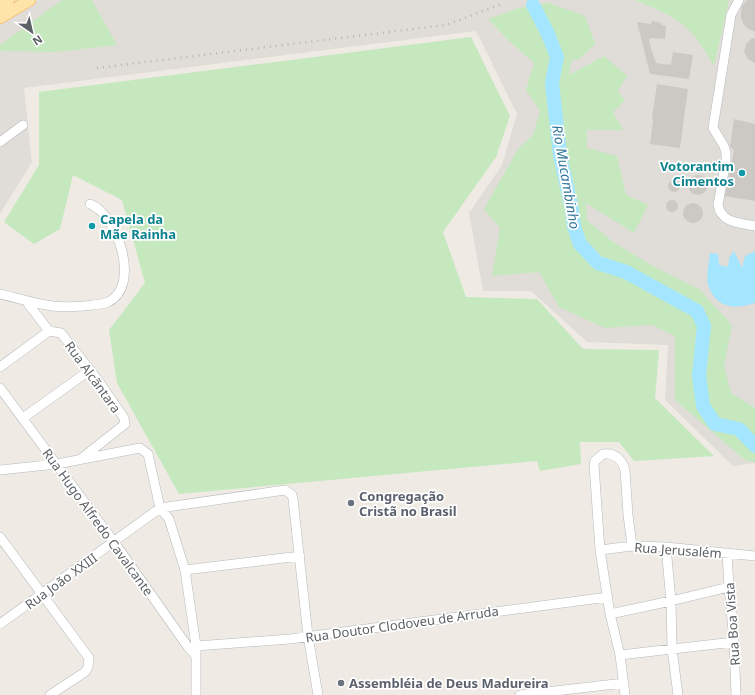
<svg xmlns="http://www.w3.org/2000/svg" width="755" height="695" viewBox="0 0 755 695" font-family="'Noto Sans',sans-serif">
<rect width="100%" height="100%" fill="#efebe4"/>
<path fill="#e0ddd8" d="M0,0h755v463l-22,3 -68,-66 3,-55 -81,-3 -56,-51h-48l-14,-78 33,-48 15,-51 -41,-83 -452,57 8,74 -32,52z"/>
<path fill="#c5e8bf" d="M62,0h30l25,45 -61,7 -56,-1v-6z
M635,0h94l-15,66c-6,-10 -12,-20 -19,-29 -15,-19 -38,-28 -60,-37z
M549,3l36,13 10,28 -17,16 -6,-1 -3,16 35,-19 23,20 -9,15 7,10 -12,11 10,18h-36v18l30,8 9,39 22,10 -14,28 -48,-30 1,17 26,22 40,24 46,23 33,36 -8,41 7,27 24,15v54l-10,-2 -70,-60v-64l-23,-11 -47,3 -46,-21 -20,-35 -47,4 8,-48 -16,-19 34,-60 15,-14 7,-24 -14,-21 8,-27 -25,-22 -21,-22 30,-11z
M471,37l39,79 -14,41 -53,75 23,65 71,2 46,50 76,1 -4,48 59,58 -80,5 -15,-19h-39l1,22 -41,7 -3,-10 -358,33 -62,-111 -8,-53 36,-47 -23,-83 -49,-25 -13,54 -26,15 -30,-22 35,-57v-73z"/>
<path fill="#a4e6ff" d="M734,251l8,17 3,-12 10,-5v52c-21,7 -40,5 -47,-19 -2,-9 1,-22 2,-31l8,1 1,11 9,2 1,-9z"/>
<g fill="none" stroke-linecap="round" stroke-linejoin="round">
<path stroke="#a4e6ff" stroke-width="14" d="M533,5l15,29 9,23 -5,26 8,72 12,55 2,17 6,17 18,19 28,9 71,39 7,15 -5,49 4,31 12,18 24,5 16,17"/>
</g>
<path fill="#ccc8c3" d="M747,0h8v32l-8,-4 -4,-5 -2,-5v-6l1,-6z
M652,21l10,2 -1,2 5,1 -1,13 -15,-1 -1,4 7,21 15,2 2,-13 20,3 -4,24 -39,-5 -13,-52 14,2z
M752,38h3v25l-7,-4 -4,-7 2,-8z
M657,84l31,5 -8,59 -30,-4 3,-23 -1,-3z
M734,119l21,5v77l-30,-5 9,-46 -4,-3z
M688 185a10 10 0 1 1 20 0a10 10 0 1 1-20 0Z
M668 186a6 6 0 1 1 12 0a6 6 0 1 1-12 0Z
M666 206a6 6 0 1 1 12 0a6 6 0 1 1-12 0Z
M683 213a10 10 0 1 1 20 0a10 10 0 1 1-20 0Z
M94,221l3,7 -7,3 -3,-6z"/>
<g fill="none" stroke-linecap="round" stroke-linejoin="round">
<g stroke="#b4b8bc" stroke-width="10">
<path id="minor" d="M739,0l-8,15 -18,113 11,18 2,7v7l-8,45c3,18 22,18 37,21
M0,142l23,-17
M0,294c18,4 35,10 53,12 11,2 21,0 31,0 7,-1 17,-1 24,-4 34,-16 9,-88 -18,-98
M26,301l23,30 12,2 39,50 24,35 1,6 -43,34
M0,367l49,-36
M0,388l114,154 74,105 8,9
M23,418l67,-48
M0,470l57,-6 83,-16 8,6 12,54 9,11 16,51 11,76v49
M0,537l89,121 -1,9 -3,5 -35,23
M666,547l5,54 1,48 6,46
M600,550l32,-4 34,1 89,9
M727,553l2,34 5,55 2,53
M185,570l115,-14
M610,614l61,-13 58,-14
M0,624l160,-116 125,-18 7,5 1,4 15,137 10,59
M196,646l94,-7 318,-42
M620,655l114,-13
M520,695l104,-12
M625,695l-5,-40 -10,-41 -10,-64 -6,-85 1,-4 8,-7c11,-2 19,5 22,16l3,45 4,31"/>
</g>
<g stroke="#fab152" stroke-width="12">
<path id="major" d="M0,6l9,-6
M0,18l30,-18"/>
</g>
<use href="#minor" stroke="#fff" stroke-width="9"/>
<use href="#major" stroke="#ffe4a9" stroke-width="11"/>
<path stroke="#b3b4b5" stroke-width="2.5" stroke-dasharray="1 5" stroke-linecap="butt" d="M97,68l349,-43 55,-21"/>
</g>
<g fill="#0f9aa8" stroke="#fff" stroke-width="1.5">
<circle cx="742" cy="173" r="4"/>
<circle cx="92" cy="226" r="4"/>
</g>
<g fill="#6b7280" stroke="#fff" stroke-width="1.5">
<circle cx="351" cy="503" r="4"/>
<circle cx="341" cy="683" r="4"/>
</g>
<g text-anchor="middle" stroke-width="3.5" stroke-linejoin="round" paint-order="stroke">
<g font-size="13" font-weight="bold" fill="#0d838f" stroke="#fff" text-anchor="end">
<text x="734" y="171">Votorantim<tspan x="734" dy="15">Cimentos</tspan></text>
<text x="100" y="224" text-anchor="start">Capela da<tspan x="100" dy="15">Mãe Rainha</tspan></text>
</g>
<g font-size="13" fill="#5c6165" stroke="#fff">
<text transform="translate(93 377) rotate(54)" y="5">Rua Alcãntara</text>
<text transform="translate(98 522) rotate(54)" y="5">Rua Hugo Alfredo Cavalcante</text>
<text transform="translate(678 550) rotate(4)" y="5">Rua Jerusalém</text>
<text transform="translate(61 581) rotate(-36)" y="5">Rua João XXIII</text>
<text transform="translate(402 624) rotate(-8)" y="5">Rua Doutor Clodoveu de Arruda</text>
<text transform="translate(732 624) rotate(-94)" y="5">Rua Boa Vista</text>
</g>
<g font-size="13" font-weight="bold" fill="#5b616d" stroke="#fff" text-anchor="start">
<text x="359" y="501">Congregação<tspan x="359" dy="15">Cristã no Brasil</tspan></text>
<text x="349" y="688">Assembléia de Deus Madureira</text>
</g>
<g font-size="14" font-style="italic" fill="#34779c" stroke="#fff">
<text transform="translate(566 177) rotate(80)" y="5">Rio Mucambinho</text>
</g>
</g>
<g transform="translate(32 32) rotate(146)" stroke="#ffffff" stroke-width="3" paint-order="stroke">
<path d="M0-3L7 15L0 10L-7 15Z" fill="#5c6165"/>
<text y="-6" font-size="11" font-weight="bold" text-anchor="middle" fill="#5c6165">N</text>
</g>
</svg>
